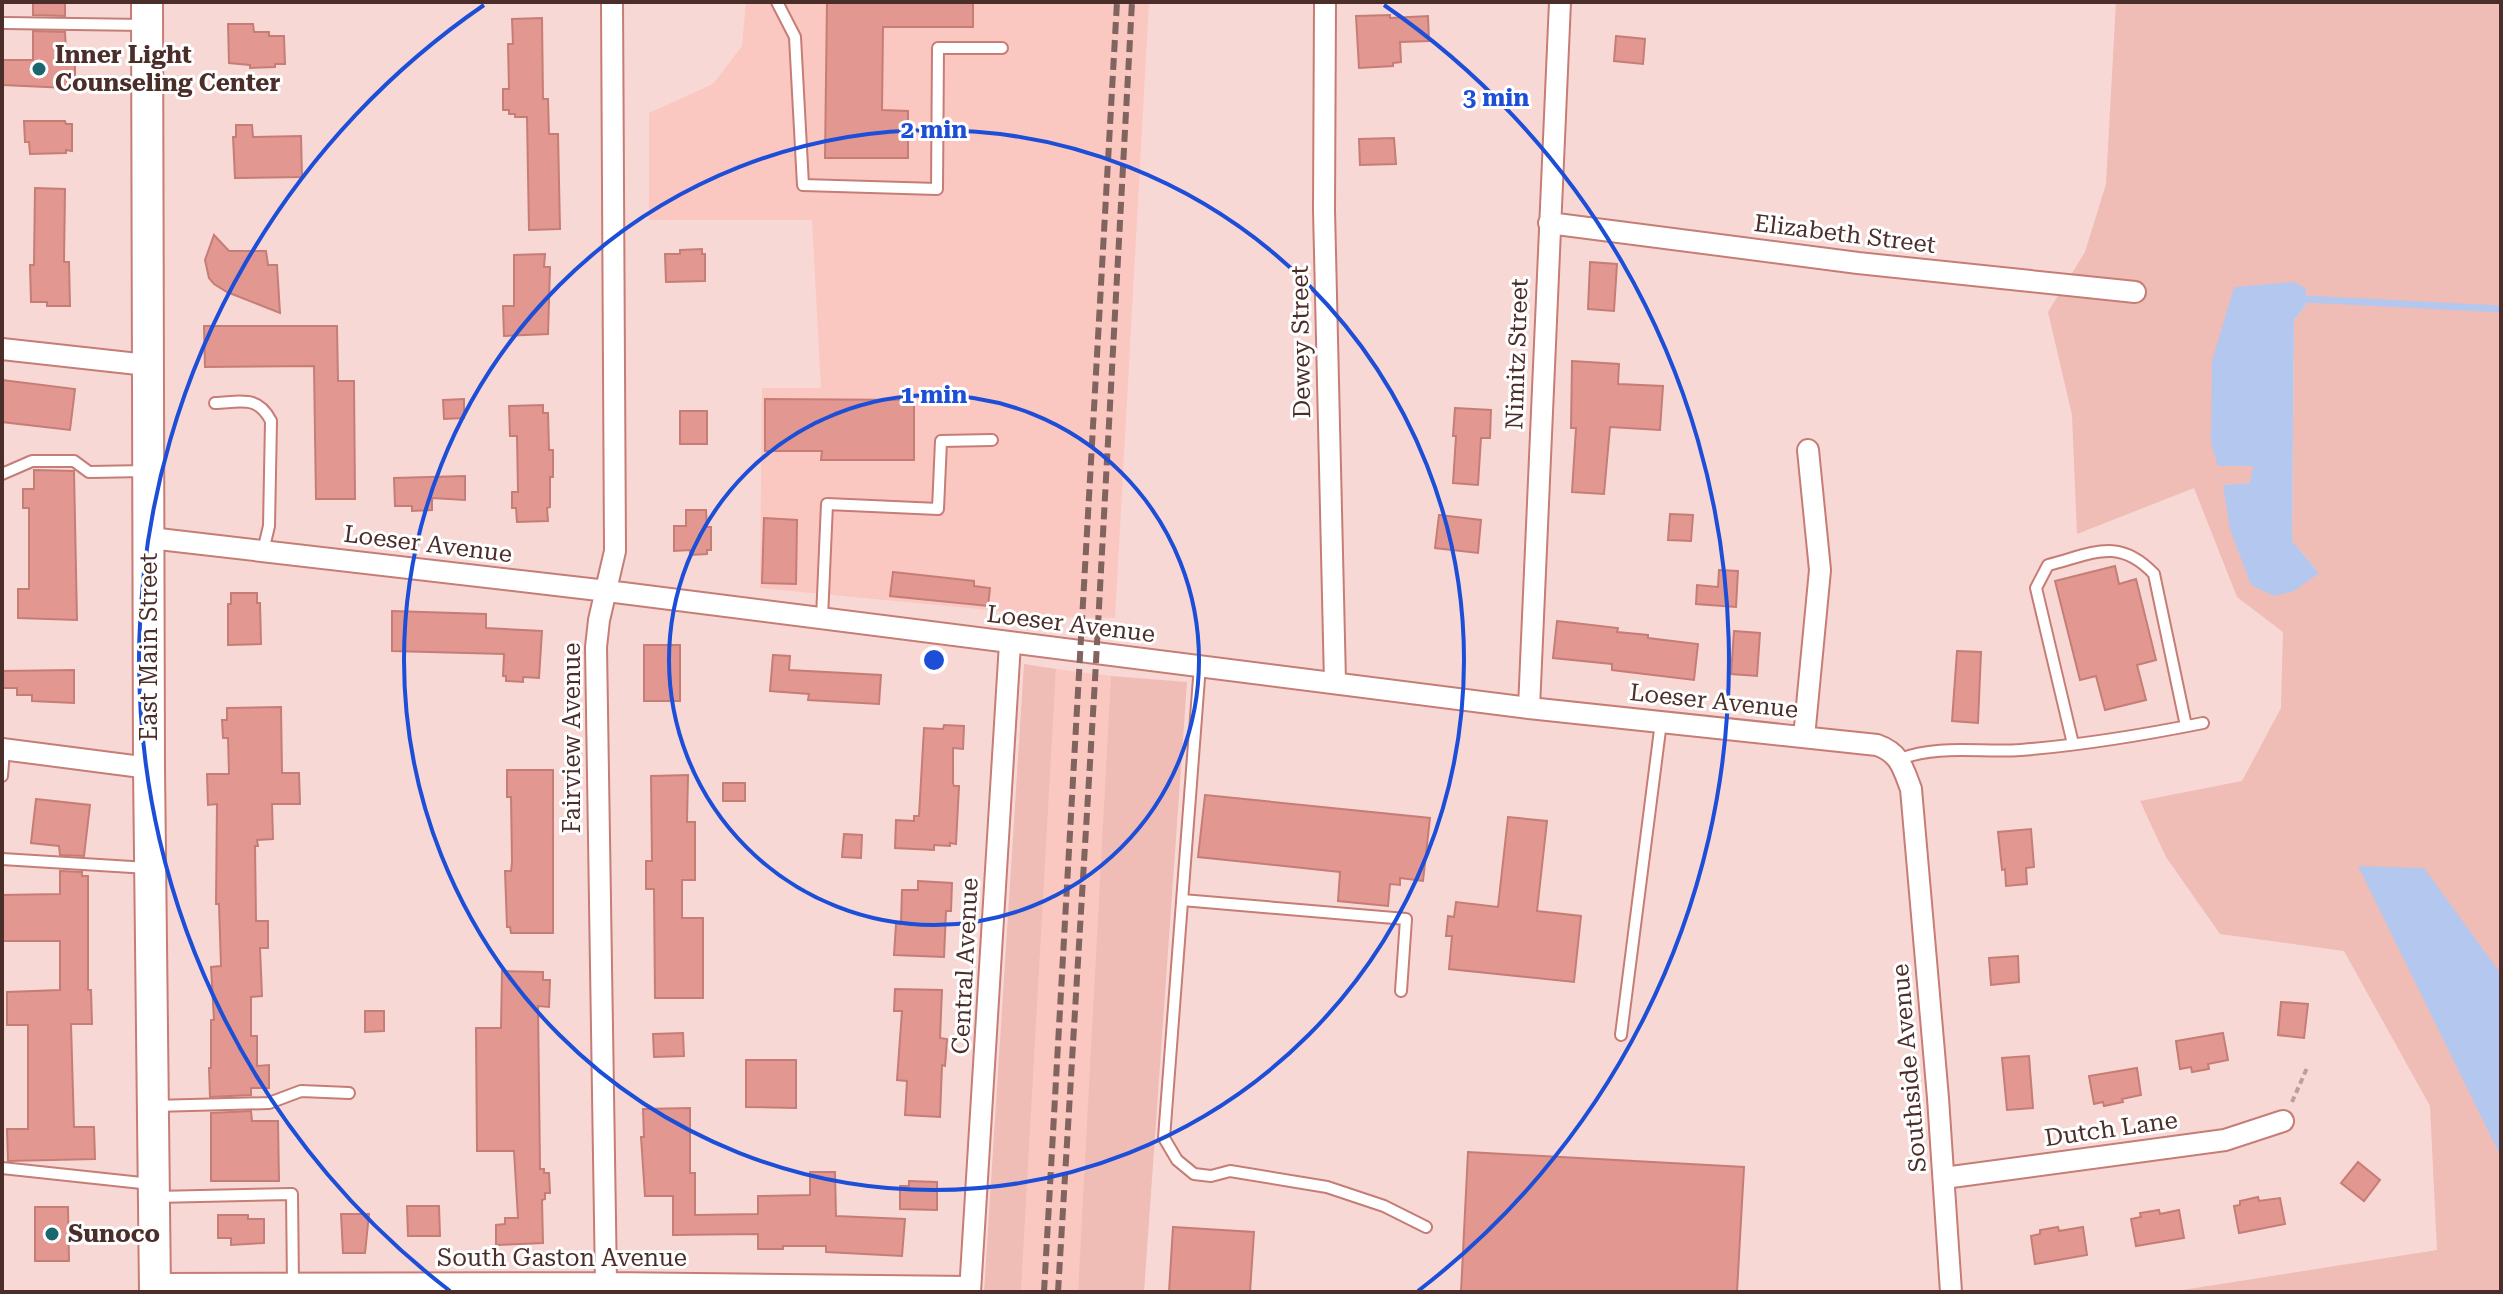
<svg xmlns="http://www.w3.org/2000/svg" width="2503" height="1294" viewBox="0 0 2503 1294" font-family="'Roboto Serif',serif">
<rect width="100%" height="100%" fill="#f8d8d4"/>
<path fill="#fbc7c1" d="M746,2h403l-34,616 -54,-1 -301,-29 2,-200h59l-9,-168h-163v-107l64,-29 29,-38z
M1056,669l55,7 -4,113 -29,503h-57z"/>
<path fill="#efbcb6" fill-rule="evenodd" d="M2116,2h385v1290h-331l267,-42 -7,-144 -86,-155 -124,-17 -54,-77 -26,-56 102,-20 39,-73 2,-76 -46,-35 -43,-109 -117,46 -5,-119 -24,-103 37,-60 21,-68zM2295,282l11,8v15l-12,15 -2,221 27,32 -96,-88 28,-2z
M1024,664l32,5 -35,623h-37z
M1111,676l76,6 -43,610h-66z"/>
<path fill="#b4c7ef" d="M2295,282l11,7v16l-12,15 -2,221 27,32 -25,18 -20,5 -23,-11 -21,-56 -7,-44 27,-2 3,-17h-35l-7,-23 1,-82 22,-74z
M2358,866l66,2 77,106v183z"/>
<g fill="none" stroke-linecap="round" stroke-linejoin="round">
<path stroke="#b4c7ef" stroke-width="7" d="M2306,299l195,10"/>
</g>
<path fill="#e29890" stroke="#c57d76" stroke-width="2" d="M33,2h32v14l-32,-1z
M827,2h146v25h-90l-1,83 26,1v47h-83z
M1390,15v3l38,-2 1,25 -29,1 1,20 -8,1v3l-34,2 -3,-52z
M542,18l1,81h5l1,35h9l2,95 -31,1 -2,-113h-12v-3h-6v-4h-6v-21h6l-1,-45h5l-1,-25z
M228,24h25l1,8h15v4h15l1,28h-10v3l-25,1v-3l-21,-2z
M33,31l32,1 1,19h9v28h-8v9l-64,-3v-25h30z
M1616,36l29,3 -2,25 -29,-3z
M24,121h41l1,3h6v27l-6,-1v3l-36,1 -1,-12h-4z
M236,125h16l1,12 48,-1 1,41 -67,1 -2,-41h3z
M1394,138l2,26 -36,1 -1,-26z
M35,188l30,1 -1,73h5l1,44h-23v-4h-16l-1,-37h4z
M214,235l15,16h37l2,14h9l3,48 -53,-21 -13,-8 -5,-6 -4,-18z
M702,249v5h3v27l-39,1 -1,-28h15v-4z
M545,254l-1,13h6l-2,67 -44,2 -1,-30h11v-51z
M1590,262l27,2 -3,47 -26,-2z
M204,326h133l1,55h16l1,118h-39l-2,-133 -109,1z
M1572,361l47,3 -1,20 45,2 -3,44 -50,-3 -6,67 -32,-2 4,-64h-5z
M2,380l73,9 -5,41 -68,-8z
M464,399v19l-20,1 -1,-19z
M765,399l149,1v60h-93l1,-9h-57z
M543,405v8h5l1,37h4v27h-3v30l-3,1 1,13 -31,1 -1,-14h-4v-16h6l-1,-56h-7l-1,-30z
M1455,408l36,2 -1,28h-9l-3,47 -25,-2 3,-47h-3z
M680,411h27v33h-27z
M34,470l40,1 3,149 -59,-2v-29h11v-81h-6v-19h11z
M465,476v24l-33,-2v12l-20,1v-5h-17l-1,-28z
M686,510h20l1,17h4v23h-4v4l-17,1v-5l-16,1v-25h12z
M1670,514l23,1 -2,26 -23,-1z
M1439,515l42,5 -3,33 -43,-5z
M764,518l33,2 -1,64 -34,-1z
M2115,566l4,18 17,-5 20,81 -19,5 9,35 -41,10 -9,-34 -16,4 -25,-99z
M1719,570l19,1 -2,36 -40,-3 1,-19 21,2z
M893,572l81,9v5l16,2 -2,18 -98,-10z
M231,593h26v10h3l1,41 -33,1v-41h3z
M392,611l94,3v14l56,3 -3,47 -16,-1v5l-17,-1v-5h-3l1,-22 -112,-3z
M1557,621l61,7 -1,4 31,3v3l50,6 -4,36 -82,-10v-6l-59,-6z
M1734,631l26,2 -3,43 -26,-2z
M644,645h36v56h-36z
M1957,651l24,1 -3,71 -26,-2z
M773,655l17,1 -1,14 92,5 -2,29 -71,-4 1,-6 -39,-3z
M74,670v33l-42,-2v-6h-15v-7h-15v-17z
M281,707l1,66h17l1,31h-28l1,35 -16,1 1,6h-3l1,75h12v27h-8l2,48 -11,1v39h6v30l12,-1v23h-18v7l-41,2 -1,-29h2v-48h3l-3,-53 10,-1 -2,-62h-3l1,-100 -9,1 -1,-31h22l-1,-36h-5l-1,-18h5v-12z
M944,725l20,1 -1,23 -10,-1v35l1,3h5l-3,58 -6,-1v3l-16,-1v5l-39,-2 1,-28 18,1v-5h5l5,-88 19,1z
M507,770h46v163h-42l-1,-6h-3l-2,-56h6l1,-9 -1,-65h-4z
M688,775l-1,47h8v58h-13v38h21v80h-48l-1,-109h-8v-28h6l-1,-85z
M723,783h22v18h-22z
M1205,795l225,23 -7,63 -23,-3v7l-10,-1 -2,22 -50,-5 2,-29 -142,-15z
M36,799l54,6 -6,51 -24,-1 -1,-9 -28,-3z
M1508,817l39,4 -10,90 44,5 -7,66 -125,-13 3,-33h-6l2,-20 6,1 2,-15 42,5z
M2031,829l3,38 -8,1 1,16 -21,2 -1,-17 -3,1 -4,-38z
M844,834l18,1 -1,23 -19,-1z
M60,871l22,1v4h6v114h3l1,34h-21l3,103h20l1,32 -87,2 -1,-32h21v-104h-21v-33l53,-2v-49h-58v-46l58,-1z
M918,881l34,2 -1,28h-5l-2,46 -50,-2 2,-31h5l1,-34h16z
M2018,956l1,26 -28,3 -2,-27z
M502,971l41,1v8h7l-1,27 -11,-1 2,163h4v4h5l1,20h-5v6l-3,1 1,43 -47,2v-20l9,-1v-6h13l-4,-67h-37l-1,-123h25z
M895,989l47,1 -2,48 7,1 -2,27 -3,-1 -2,52 -35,-2 2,-34 -10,-1 5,-69h-8z
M2281,1002l27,2 -4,34 -26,-3z
M365,1011h19v20l-19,1z
M683,1033l1,23 -30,1 -1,-23z
M2223,1033l5,27 -20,4 1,5 -17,3 -1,-5 -11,2 -4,-28z
M2029,1056l4,52 -26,2 -5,-52z
M746,1060h50v48l-50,-1z
M2137,1068l4,27 -19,4 1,3 -19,4 -1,-4 -9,2 -5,-28z
M690,1108v65h5v42l63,-1v-18l52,-1v-23h25l1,44 69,3 -3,37 -76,-4v-6h-43v3h-25v-15l-85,1v-39h-28l-4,-59h3l-1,-28z
M251,1111l1,10h26l1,60h-68v-68z
M1468,1152l276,15 -7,125h-276z
M2358,1162l22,18 -16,21 -23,-18z
M909,1181l28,1v28l-37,-1v-23h9z
M2258,1197l1,4 21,-3 5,26 -46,9 -5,-27 6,-1v-4z
M407,1206h32l1,30h-32z
M35,1207h33l1,54h-34z
M2159,1210l1,4 19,-4 5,28 -48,8 -5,-27 10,-2 -1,-4z
M341,1214h28l-4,39h-22z
M218,1215h30v4h16v24l-33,2v-7h-13z
M1173,1227l81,5 -4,60h-81z
M2058,1227l1,4 24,-4 4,28 -52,9 -4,-28 9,-2v-4z"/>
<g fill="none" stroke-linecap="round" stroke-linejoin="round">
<g stroke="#c57d76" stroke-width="14">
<path id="lane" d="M777,2l18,35 8,148 134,4 1,-141h64
M5,23l139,2
M215,403c26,-1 43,-8 56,18l-2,105 -6,25
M2,474l30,-13h42l15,11 58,-1
M822,618l5,-114 111,5 3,-68 51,-1
M1200,665l-36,473 13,22 17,14 17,2 19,-5 97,16 57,19 42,21
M2073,744l-37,-156 12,-23c44,-11 70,-29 106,9l32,152
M1900,759c39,-15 81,-6 121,-9 62,-5 122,-15 182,-27
M2,776l2,-26
M2,859l146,9
M1182,900l224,19 -5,72
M1621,1035l40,-313
M154,1106l115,-3 32,-12 48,2
M2,1168l149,16
M156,1197l136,-3 1,90"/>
</g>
<g stroke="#c57d76" stroke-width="24">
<path id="street" d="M1325,2l-1,208 11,472
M1549,223l309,40 277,29
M2,349l145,16
M150,538l457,53 922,117 348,37c23,8 26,23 34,44l27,309 13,194
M1529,708l31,-706
M1804,737l16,-167 -12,-120
M2,749l147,19
M1944,1178l281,-38 58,-19
M606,1283l-10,-636 3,-27 16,-69 -3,-549
M154,1284l452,-1 364,4
M970,1292l40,-649"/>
</g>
<g stroke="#c57d76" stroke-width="34">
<path id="secondary" d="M147,2l2,766 6,524"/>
</g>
<path stroke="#bd9e9a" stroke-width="4" stroke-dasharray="6 4" stroke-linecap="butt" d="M2292,1102l15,-34"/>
<use href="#lane" stroke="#fff" stroke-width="10"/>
<use href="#street" stroke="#fff" stroke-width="20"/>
<use href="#secondary" stroke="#fff" stroke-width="30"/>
<path stroke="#81635f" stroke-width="6" stroke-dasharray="12 6" stroke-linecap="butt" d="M1044,1292l73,-1290
M1058,1292l37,-612 37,-678"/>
</g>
<g fill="none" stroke="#1d4ed8" stroke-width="4">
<circle cx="934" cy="660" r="265"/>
<circle cx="934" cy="660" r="530"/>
<path d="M450 1291A795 795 0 0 1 484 5M1384 5A795 795 0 0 1 1418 1291"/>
</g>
<g fill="#1b676f" stroke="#fff" stroke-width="3">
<circle cx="39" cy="69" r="8"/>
<circle cx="52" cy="1234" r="8"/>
</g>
<g text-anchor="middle" stroke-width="6" stroke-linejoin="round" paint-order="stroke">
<g font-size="24" font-weight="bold" fill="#4b2d2a" stroke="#fff" text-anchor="start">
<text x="55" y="63">Inner Light<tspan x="55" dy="28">Counseling Center</tspan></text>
<text x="68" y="1242">Sunoco</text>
</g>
<g font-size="24" fill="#4b2d2a" stroke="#fff">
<text transform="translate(1845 234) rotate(7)" y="8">Elizabeth Street</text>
<text transform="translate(1301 342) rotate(-91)" y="8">Dewey Street</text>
<text transform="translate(1517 354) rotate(-88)" y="8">Nimitz Street</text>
<text transform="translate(428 544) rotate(7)" y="8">Loeser Avenue</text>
<text transform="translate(1071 624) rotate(7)" y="8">Loeser Avenue</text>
<text transform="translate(149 647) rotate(-90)" y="8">East Main Street</text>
<text transform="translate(1714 701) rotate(6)" y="8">Loeser Avenue</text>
<text transform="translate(572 738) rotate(-90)" y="8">Fairview Avenue</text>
<text transform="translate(965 966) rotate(-87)" y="8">Central Avenue</text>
<text transform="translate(1909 1068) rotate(-95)" y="8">Southside Avenue</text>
<text transform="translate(2111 1129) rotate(-8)" y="8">Dutch Lane</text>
<text x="562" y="1266">South Gaston Avenue</text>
</g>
</g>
<circle cx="934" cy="660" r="12" fill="#1d4ed8" stroke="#fff" stroke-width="4"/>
<g font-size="24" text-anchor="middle" font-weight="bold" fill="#1d4ed8" stroke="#fff" stroke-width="6" stroke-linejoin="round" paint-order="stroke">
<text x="1496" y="106">3 min</text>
<text x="934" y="138">2 min</text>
<text x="934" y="403">1 min</text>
</g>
<rect width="2503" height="1294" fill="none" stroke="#4b2d2a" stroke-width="8"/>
</svg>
